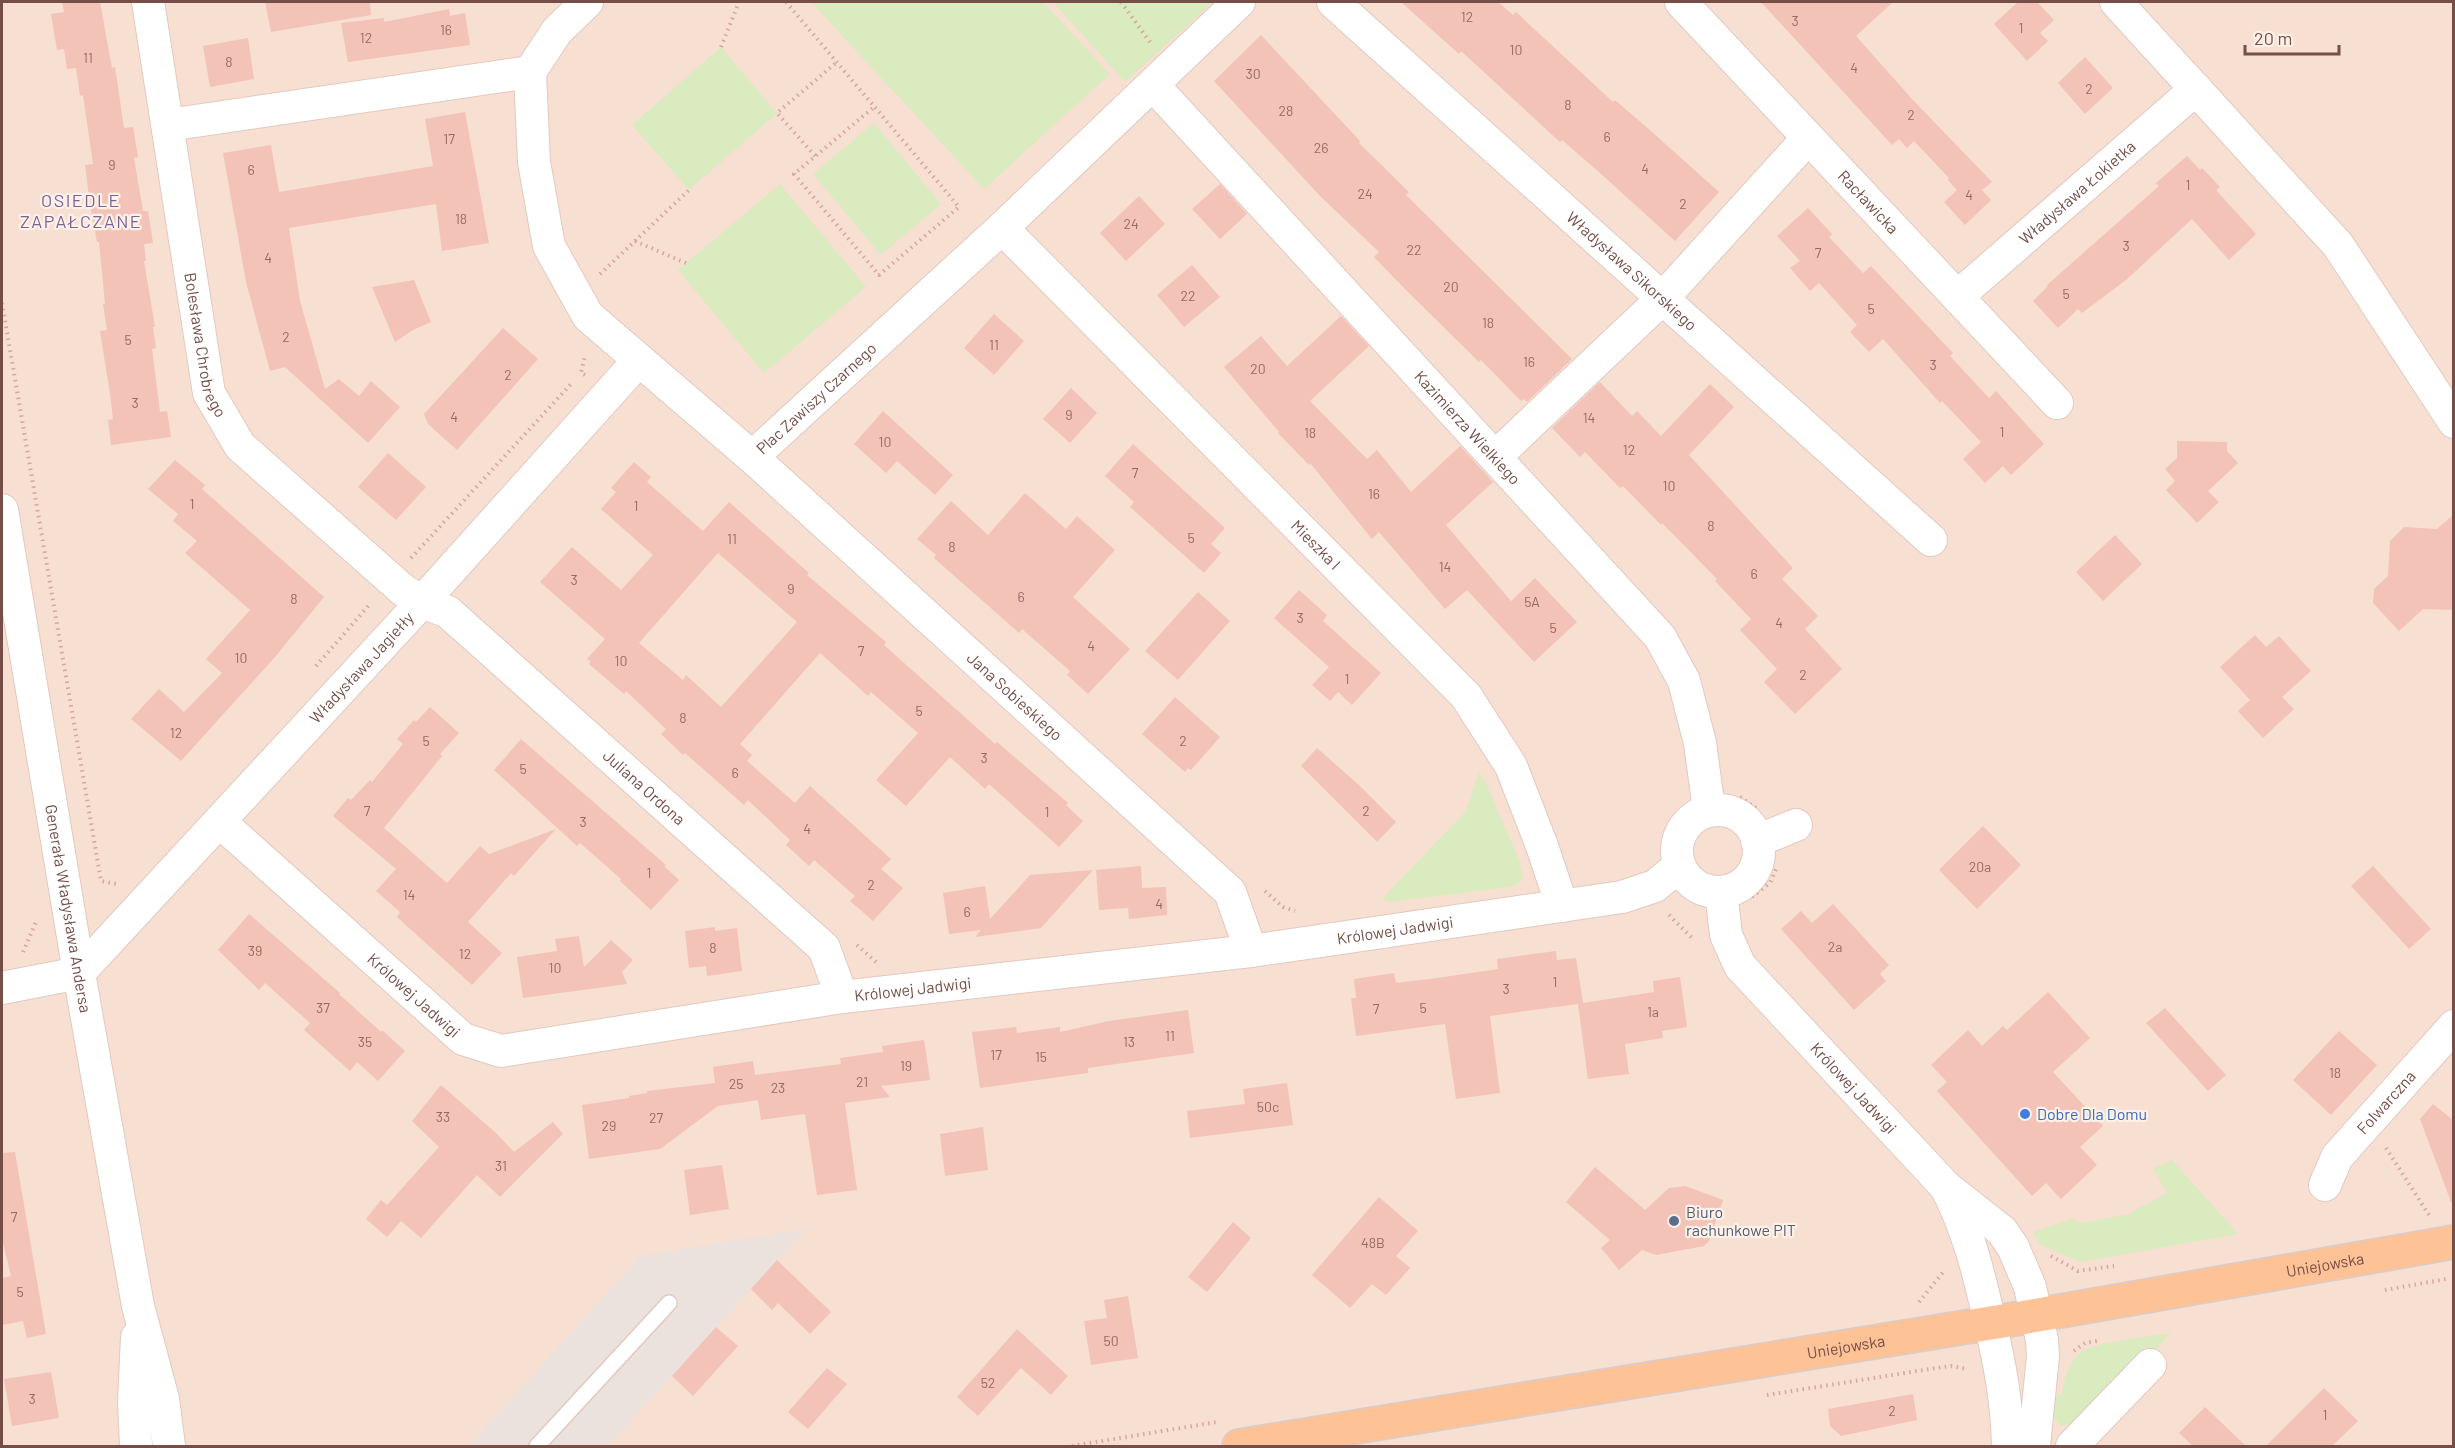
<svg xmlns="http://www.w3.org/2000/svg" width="2455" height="1448" viewBox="0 0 2455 1448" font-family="Barlow,sans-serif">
<rect width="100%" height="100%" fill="#fdece1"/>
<path fill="#f7dfd2" d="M2,2h2451v1444h-2451z"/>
<path fill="#ebe1dd" d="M806,1229l-198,217h-140l172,-190z"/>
<path fill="#daebbf" d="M811,2h232l67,72 -126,115z
M1053,2h160l-88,80z
M721,47l56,66 -88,77 -57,-65z
M874,123l67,81 -60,51 -68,-81z
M780,184l86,103 -102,86 -86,-103z
M1479,772l6,9 34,79 4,16 -4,7 -10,4 -119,15 -8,-3 84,-88z
M2172,1160l66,74 -158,28 -41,-18 -6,-12 39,-13 10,4 46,-9 39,-21 -14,-25z
M2171,1333l-32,35 -67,57 -11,1 -9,-11 -2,-17 12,-4c1,-14 7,-32 18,-41 14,-12 71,-16 91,-20z"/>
<path fill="#f3c3b8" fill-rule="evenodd" d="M62,2h38l12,66 3,-1 9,61 9,-1 5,30 -4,1 9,53h5l5,32 -9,1 2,17h-2l11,66h-2l3,21 -4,1 8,63 7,-1 4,26 -60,8 -3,-25 5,-1 -3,-25 -10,-63 7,-1 -4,-26h2l-6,-62h-2l-7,-37 -5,-40 8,-1 -10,-69 -3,1 -4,-28 -9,1 -3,-20 -7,1 -6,-36 13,-2z
M265,2h105l1,13 -100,17z
M1401,2h97l15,13 3,-3 97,90 2,-2 37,32 67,60 -44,49 -75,-68 -38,-33 -2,2 -99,-91 -2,3z
M1761,2h132l-37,34 56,63 80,83 -10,8 9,10 -26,25 -21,-23 13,-12 -9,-10 1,-2 -35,-37 -7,7 -8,-9 -7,6z
M2018,2h19l17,18 -14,13 8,8 -21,20 -33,-37z
M449,9l1,7 15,-3 5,32 -122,17 -7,-39 43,-5v4z
M1261,35l99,106 -1,2 50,49 -3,3 166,164 -45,43 -3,-3 -3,2 -40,-41 -2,2 -74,-73 -31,-32 5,-5 -59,-56 -106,-115z
M248,38l6,41 -44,8 -7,-41z
M2085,57l28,31 -28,26 -27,-31z
M465,112l24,131 -47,8 -6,-47 -147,24 11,73 25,88 14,-10 20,17 12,-15 29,26 -32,36 -83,-76 -15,4 -24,-89 -23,-129 48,-8 8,47 154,-26 -8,-47z
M2187,156l13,14 2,-2 18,19 -4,3 40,44 -27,26 -37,-41 -66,61 -44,33 -4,-4 -20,19 -25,-27 15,-15 -1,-1 112,-99 -3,-3z
M1220,184l27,30 -27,25 -28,-30z
M1139,196l26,28 -39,37 -26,-28z
M1808,208l24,26 -3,3 34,36 8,-7 82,87 -3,3 39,42 7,-7 48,53 -33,31 -8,-9 -18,17 -22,-24 18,-17 -39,-41 -2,2 -57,-64 -14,13 -19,-20 7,-7 -38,-42 -9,8 -20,-23 10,-7 -23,-25z
M1192,265l28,32 -36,30 -27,-32z
M414,280l17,42 -18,8 -18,12 -23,-55z
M994,314l30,27 -30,34 -30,-27z
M1341,316l28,30 -59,55 57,58 10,-9 34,42 49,-46 33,36 -47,43 65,76 24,-23 42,44 -43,40 -67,-72 -22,19 -66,-77 -7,7 -62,-76 -1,2 -31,-32 1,-1 -55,-65 37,-31 26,30z
M503,328l35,31 -81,91 -29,-26 -4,-10z
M1600,382l32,34 5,-5 24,25 49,-52 24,23 -45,48 104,113 -11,11 36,37 -13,13 37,40 -47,45 -31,-32 13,-13 -37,-39 11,-11 -36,-38 2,-2 -55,-56 -1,2 -38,-39 -3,2 -35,-36 -5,5 -28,-29z
M1071,388l26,25 -27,30 -27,-24z
M883,411l70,64 -18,20 -38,-34 -11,12 -32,-29z
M2177,441l50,1v9l11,12 -30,28 11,11 -22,21 -31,-33 9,-9 -10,-12 12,-11z
M1133,444l92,84 -14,16 10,9 -17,20 -74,-66 4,-5 -29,-26z
M388,453l38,34 -30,33 -38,-33z
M175,460l30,25 -3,4 122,108 -49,60 -94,104 -50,-42 28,-30 25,23 38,-39 -16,-14 44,-49 -65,-57 12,-12 -24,-20 5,-7 -30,-25z
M634,462l17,15 -4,5 56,49 26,-29 80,71 -2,2 79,67 -2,3 111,99 2,-2 71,61 -2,2 17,16 -24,26 -70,-63 -4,5 -35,-32 -44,49 -30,-26 42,-47 -47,-41 -3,4 -48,-43 -80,91 12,11 -5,6 48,42 15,-17 81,73 -10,10 22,19 -30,33 -23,-20 5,-5 -41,-36 -5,6 -23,-21 4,-5 -42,-40 -4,5 -59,-52 -2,2 -22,-21 5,-5 -40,-38 -2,3 -35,-30 2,-2 -4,-3 18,-20 -65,-57 32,-35 49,43 32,-35 -52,-46 15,-17 -5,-4zM718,553l79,69 -76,85 -35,-32 -3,5 -44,-37z
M1025,493l41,36 11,-13 38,34 -42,47 57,52 -42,45 -21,-19 3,-4 -48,-42 -3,4 -85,-75 2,-3 -19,-16 34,-38 37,34z
M2454,514v96l-31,-1 -24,22 -26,-28 1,-14 14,-13 2,-35 14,-14 33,2z
M2115,535l27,29 -39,37 -27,-29z
M1299,590l28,25 -4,6 58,52 -29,32 -14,-13 -8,9 -18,-16 17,-18 -55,-49z
M1198,592l32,29 -52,59 -33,-29z
M2255,635l11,12 13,-11 32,35 -29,26 12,12 -31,29 -25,-27 12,-11 -30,-33z
M1175,697l45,40 -29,33 -3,-2 -3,4 -43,-38z
M430,707l29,26 -19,21 2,2 -58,72 63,55 33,-37 9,8 67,-25 -42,47 -3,-3 -43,49 34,31 -30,32 -75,-68 3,-5 -24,-21 20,-22 -63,-53 15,-18 3,2 19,-20 2,2 31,-38 -6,-5 17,-19 2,2z
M521,739l145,126 -2,1 15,14 -28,30 -31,-29 1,-2 -41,-36 -3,3 -83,-76z
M1317,748l43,38 36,36 -19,20 -76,-76z
M1983,826l38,39 -44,44 -38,-39z
M1141,866l1,22 24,-1 1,28 -38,4 -1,-11 -29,2 -3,-40z
M2373,866l58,63 -22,20 -58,-63z
M1093,870l-52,58 -66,9 6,-7 -32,4 -6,-41 42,-7 5,33 40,-44z
M1833,904l56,61 -9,9 6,7 -32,29 -73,-81 20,-18 11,12z
M249,914l91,79 -1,1 42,38 1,-2 23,21 -27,30 -21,-19 -7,9 -46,-41 6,-7 -45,-40 -6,7 -41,-40z
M715,927v4l22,-3 5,43 -35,5 -1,-10 -17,2 -4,-37z
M579,936l5,31 27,-27 22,20 -11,12 5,12 -104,14 -6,-41 40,-6 -2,-12z
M1556,951l1,9 19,-2 7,45 71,-11 -1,-11 27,-4 7,50 -25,4 1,7 -38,6 4,30 -41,5 -10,-75 -88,12 10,77 -44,6 -11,-75 -89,12 -5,-38h5l-2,-19 40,-6 2,10 41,-5 61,-9 -1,-10z
M2048,992l42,46 -37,34 50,54 -23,21 17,18 -36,34 -15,-16 -14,13 -95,-105 10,-9 -16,-17 37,-35 14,16 21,-20 4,4z
M2165,1008l61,67 -18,16 -62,-68z
M1188,1010l6,43 -106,15v5l-108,15 -8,-56 44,-5 1,6 43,-6v5l49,-11z
M2339,1031l38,34 -46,50 -38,-35z
M924,1040l6,40 -49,6 9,11 -45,6 12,87 -40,5 -12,-81 -44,6 -3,-20 -40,6 -58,43 -71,10 -7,-54 47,-7v-2l18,-3v-2l68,-8 -2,-16 40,-6 2,14 86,-11 -1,-6 43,-6 -1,-6z
M1287,1083l6,42 -103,13 -3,-27 58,-7 -2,-15z
M441,1085l56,49 17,18 39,-30 10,12 -63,63 -23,-22 -56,63 -20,-17 -14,16 -21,-18 15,-19 6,5 52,-58 -27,-26z
M2433,1104l21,17v81h-3l-31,-83z
M983,1127l5,43 -43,6 -5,-42z
M15,1152l31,182 -19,4 -4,-17 -21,4v-47l9,-2 -9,-37v-86z
M722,1165l7,44 -39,6 -6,-45z
M1595,1167l50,43 24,-22 16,-2 38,14 -14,41 -5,5 -48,9 -14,-5 -23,20 -18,-22 9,-8 -44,-38z
M1379,1197l39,34 -22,25 14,12 -24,27 -14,-11 -22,24 -38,-33z
M1233,1222l18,16 -44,54 -19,-15z
M777,1260l54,52 -21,22 -32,-31 -6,7 -21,-21z
M1128,1296l10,62 -47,7 -7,-44 23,-3 -3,-18z
M716,1327l22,19 -45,50 -21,-20z
M1017,1329l51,47 -17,19 -30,-27 -43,48 -21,-19z
M827,1368l20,16 -39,45 -20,-17z
M51,1372l8,46 -47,8 -8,-47z
M2324,1388l34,33 -26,25h-66z
M1913,1394l4,26 -76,16 -11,-10 -2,-17z
M2205,1407l41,39h-53l-14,-13z"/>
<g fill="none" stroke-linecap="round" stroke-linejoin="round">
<g stroke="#e3c9c0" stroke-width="18">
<path id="lane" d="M537,1446l132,-143"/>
</g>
<g stroke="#e3c9c0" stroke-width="34">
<g id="street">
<path id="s1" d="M148,2l61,391 31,53 163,144 19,12 26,10 376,336 18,49"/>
<path id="s2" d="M587,2l-30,29 -27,41 4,90 15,84 39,70 164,141 478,435 21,59"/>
<path id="s3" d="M1333,2l598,538"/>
<path id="s4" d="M1681,2l376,401"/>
<path d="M2116,2l222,243 116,177"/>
<path id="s5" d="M1153,85l507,552 24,44 16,62 9,67"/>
<path d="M168,125l362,-53"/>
<path id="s6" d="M1002,228l464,468 45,70 31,80 20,60"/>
<path id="s7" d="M1958,296l238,-207"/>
<path id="s8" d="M752,457l250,-229 237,-226"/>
<path d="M1495,457l167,-158 146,-161"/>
<path id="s9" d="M2,510l77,463 59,333 25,93 6,47"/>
<circle cx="1718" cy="851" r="41"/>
<path id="s10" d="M220,822l243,217 38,12 341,-54 409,-46 371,-54 33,-11 24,-20"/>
<path d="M1757,841l39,-16"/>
<path id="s11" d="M1721,892l5,43 14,31 206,221 56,44 11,16 17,40 12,53 1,16 -9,90"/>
<path id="s12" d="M79,973l343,-371 217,-242"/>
<path d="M2,988l77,-15"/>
<path id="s13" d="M2325,1185l12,-28 117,-131"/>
<path d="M1948,1191c20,40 30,79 40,123 11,46 19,85 20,132"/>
<path d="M136,1446l-2,-44 3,-65"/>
<path d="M2072,1446l78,-81"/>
</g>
</g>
<g stroke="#d8cdcb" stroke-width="36">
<g id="primary">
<path id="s14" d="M1239,1446l782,-128 433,-76"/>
</g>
</g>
<path stroke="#d8a69b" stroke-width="4" stroke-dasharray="1.5 4.5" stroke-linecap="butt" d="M786,2l173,205 -80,68 -85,-101 80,-67
M1121,2l29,40
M721,47l18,-45
M815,156l-38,-43 60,-51
M635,241l51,22
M600,274l89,-84
M2,303l99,578 16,3
M585,375l-4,-2 4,-18
M411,558l160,-174
M316,666l54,-62
M1740,797l16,11
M1667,838l3,-14 7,-9
M1265,891l18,16 12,4
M1752,897l18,-14 7,-16
M1669,915l24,24
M857,945l19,17
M23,952l14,-32
M2386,1148l43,67
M2051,1256l27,15 36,-5
M2385,1290l61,-11
M1919,1302l25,-31
M2074,1351l11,-8 12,-2
M1767,1395l169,-27 15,-2 16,3
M1072,1446l145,-24"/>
<use href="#lane" stroke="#fff" stroke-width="15"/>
<use href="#street" stroke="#fff" stroke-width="32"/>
<use href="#primary" stroke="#fec297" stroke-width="33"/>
</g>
<circle fill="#3f7fe0" stroke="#fff1e8" stroke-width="2" cx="2025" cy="1114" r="6"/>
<circle fill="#5c6f8a" stroke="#fff1e8" stroke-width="2" cx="1674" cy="1221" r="6"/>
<g text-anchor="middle" stroke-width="4.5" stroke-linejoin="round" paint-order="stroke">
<g font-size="14" fill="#946b63">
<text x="1467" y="22">12</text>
<text x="1795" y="26">3</text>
<text x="2021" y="33">1</text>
<text x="446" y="35">16</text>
<text x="366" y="43">12</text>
<text x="1516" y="55">10</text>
<text x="88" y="63">11</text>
<text x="229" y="67">8</text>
<text x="1854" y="73">4</text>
<text x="1253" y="79">30</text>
<text x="2089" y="94">2</text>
<text x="1568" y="110">8</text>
<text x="1286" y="116">28</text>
<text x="1911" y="120">2</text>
<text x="1607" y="142">6</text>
<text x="449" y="144">17</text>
<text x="1321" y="153">26</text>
<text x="112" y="170">9</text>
<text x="1645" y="174">4</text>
<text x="251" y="175">6</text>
<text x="2188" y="190">1</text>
<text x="1365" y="199">24</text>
<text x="1969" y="200">4</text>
<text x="1683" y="209">2</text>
<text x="461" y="224">18</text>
<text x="1131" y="229">24</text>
<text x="2126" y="251">3</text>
<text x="1414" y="255">22</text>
<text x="1818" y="258">7</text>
<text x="268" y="263">4</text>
<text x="1451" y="292">20</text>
<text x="2066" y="299">5</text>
<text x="1188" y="301">22</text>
<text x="1871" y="314">5</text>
<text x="1488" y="328">18</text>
<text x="286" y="342">2</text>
<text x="128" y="345">5</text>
<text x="994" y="350">11</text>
<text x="1529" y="367">16</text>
<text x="1933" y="370">3</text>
<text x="1258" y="374">20</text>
<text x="508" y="380">2</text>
<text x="135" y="408">3</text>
<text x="1069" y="420">9</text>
<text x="454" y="422">4</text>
<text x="1589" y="423">14</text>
<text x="2002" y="437">1</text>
<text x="1310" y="438">18</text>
<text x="885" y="447">10</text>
<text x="1629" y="455">12</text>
<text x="1135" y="478">7</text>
<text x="1669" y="491">10</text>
<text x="1374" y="499">16</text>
<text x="192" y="509">1</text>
<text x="636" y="511">1</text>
<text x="1711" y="531">8</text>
<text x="1191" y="543">5</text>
<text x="732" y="544">11</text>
<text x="952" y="552">8</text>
<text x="1445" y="572">14</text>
<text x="1754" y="579">6</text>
<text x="574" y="585">3</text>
<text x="791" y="594">9</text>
<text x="1021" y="602">6</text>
<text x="294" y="604">8</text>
<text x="1532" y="607">5A</text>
<text x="1300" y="623">3</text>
<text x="1779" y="628">4</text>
<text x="1553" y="633">5</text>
<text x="1091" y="651">4</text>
<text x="861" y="656">7</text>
<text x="241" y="663">10</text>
<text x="621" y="666">10</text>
<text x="1803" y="680">2</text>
<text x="1347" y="684">1</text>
<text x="919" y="716">5</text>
<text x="683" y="723">8</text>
<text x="176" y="738">12</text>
<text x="426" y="746">5</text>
<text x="1183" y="746">2</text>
<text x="984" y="763">3</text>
<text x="523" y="774">5</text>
<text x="735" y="778">6</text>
<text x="367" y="816">7</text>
<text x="1366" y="816">2</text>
<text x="1047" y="817">1</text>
<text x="583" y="827">3</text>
<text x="807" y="834">4</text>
<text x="1980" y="872">20a</text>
<text x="649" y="878">1</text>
<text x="871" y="890">2</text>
<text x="409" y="900">14</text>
<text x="1159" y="909">4</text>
<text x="967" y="917">6</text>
<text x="1835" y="952">2a</text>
<text x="713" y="953">8</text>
<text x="255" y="956">39</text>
<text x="465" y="959">12</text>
<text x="555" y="973">10</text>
<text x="1555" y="987">1</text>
<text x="1506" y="994">3</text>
<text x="323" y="1013">37</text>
<text x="1423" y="1013">5</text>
<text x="1376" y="1014">7</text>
<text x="1653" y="1017">1a</text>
<text x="1170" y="1041">11</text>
<text x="365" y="1047">35</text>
<text x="1129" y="1047">13</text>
<text x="996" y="1060">17</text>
<text x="1041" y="1062">15</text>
<text x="906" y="1071">19</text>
<text x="2335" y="1078">18</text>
<text x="862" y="1087">21</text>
<text x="736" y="1089">25</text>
<text x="778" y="1093">23</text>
<text x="1268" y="1112">50c</text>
<text x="443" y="1122">33</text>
<text x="656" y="1123">27</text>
<text x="609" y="1131">29</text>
<text x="501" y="1171">31</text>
<text x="14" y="1222">7</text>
<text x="1373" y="1248">48B</text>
<text x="20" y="1297">5</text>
<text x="1111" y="1346">50</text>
<text x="988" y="1388">52</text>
<text x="32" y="1404">3</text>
<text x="1892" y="1416">2</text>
<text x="2325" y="1420">1</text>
</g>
<g font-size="16" fill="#754e47" stroke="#fff1e8">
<text dy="6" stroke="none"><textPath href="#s7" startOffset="158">Władysława Łokietka</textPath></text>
<text dy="6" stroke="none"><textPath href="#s4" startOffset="274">Racławicka</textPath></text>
<text dy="6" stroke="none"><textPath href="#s3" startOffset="402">Władysława Sikorskiego</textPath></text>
<text dy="6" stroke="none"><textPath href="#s1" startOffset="348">Bolesława Chrobrego</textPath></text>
<text dy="6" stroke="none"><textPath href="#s8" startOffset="87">Plac Zawiszy Czarnego</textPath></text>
<text dy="6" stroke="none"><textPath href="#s5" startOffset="465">Kazimierza Wielkiego</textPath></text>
<text dy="6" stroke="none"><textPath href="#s6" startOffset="446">Mieszka I</textPath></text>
<text dy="6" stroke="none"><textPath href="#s12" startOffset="416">Władysława Jagiełły</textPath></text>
<text dy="6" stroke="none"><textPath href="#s2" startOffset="918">Jana Sobieskiego</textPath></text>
<text dy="6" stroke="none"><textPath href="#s1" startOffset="988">Juliana Ordona</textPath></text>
<text dy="6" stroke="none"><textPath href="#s9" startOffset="404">Generała Władysława Andersa</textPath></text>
<text dy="6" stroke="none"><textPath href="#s10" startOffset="1268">Królowej Jadwigi</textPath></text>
<text dy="6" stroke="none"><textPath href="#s10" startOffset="782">Królowej Jadwigi</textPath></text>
<text dy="6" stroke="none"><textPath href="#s10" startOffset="260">Królowej Jadwigi</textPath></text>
<text dy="6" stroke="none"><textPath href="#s11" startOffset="244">Królowej Jadwigi</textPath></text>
<text dy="6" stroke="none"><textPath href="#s13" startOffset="104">Folwarczna</textPath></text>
<text dy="6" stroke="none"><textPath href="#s14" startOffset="1101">Uniejowska</textPath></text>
<text dy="6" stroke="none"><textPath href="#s14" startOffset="615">Uniejowska</textPath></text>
</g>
<g font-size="16" fill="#366cbe" stroke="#fff1e8" text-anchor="start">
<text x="2037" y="1120">Dobre Dla Domu</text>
</g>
<g font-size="16" fill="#4e5e75" stroke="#fff1e8" text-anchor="start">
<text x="1686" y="1218">Biuro<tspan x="1686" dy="18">rachunkowe PIT</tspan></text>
</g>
<g font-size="18" letter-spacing="1.5" fill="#7b6299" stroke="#fff1e8">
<text x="81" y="207">OSIEDLE<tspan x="81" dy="21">ZAPAŁCZANE</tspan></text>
</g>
</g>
<rect width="2455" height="1448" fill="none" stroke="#754e47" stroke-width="6"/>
<path d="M2245 45v9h94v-9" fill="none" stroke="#754e47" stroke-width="3"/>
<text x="2254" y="45" font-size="18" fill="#754e47" stroke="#fff1e8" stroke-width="4.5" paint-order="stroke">20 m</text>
</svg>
